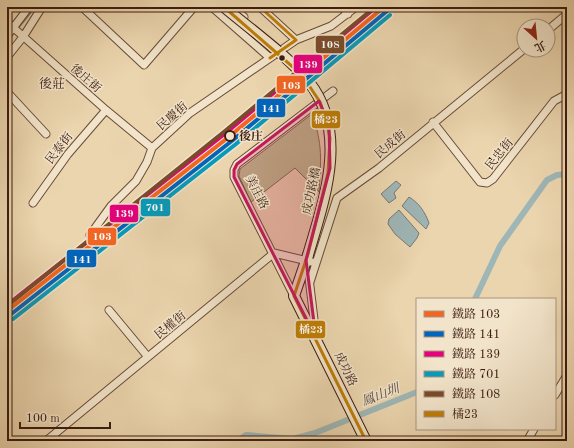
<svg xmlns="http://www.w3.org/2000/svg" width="574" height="448" viewBox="0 0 574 448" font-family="'Old Standard TT','Noto Serif TC',serif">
<rect width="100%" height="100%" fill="#ebd5ae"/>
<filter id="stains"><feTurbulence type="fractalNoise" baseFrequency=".005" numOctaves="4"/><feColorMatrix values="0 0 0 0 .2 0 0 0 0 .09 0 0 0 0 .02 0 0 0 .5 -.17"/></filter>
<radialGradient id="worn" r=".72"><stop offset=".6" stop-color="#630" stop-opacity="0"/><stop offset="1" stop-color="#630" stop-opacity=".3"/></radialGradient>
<path fill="#babd89" stroke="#7b6c4d" d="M312,114c11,30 9,47 7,78l-24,-24 -44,34 -12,-26 1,-7z"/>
<path fill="#9eb6b6" stroke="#777874" d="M396,181l5,4 -7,8 2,5 -7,5 -8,-9z
M409,197c10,6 16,15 20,26l-3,6 -24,-23z
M399,210l20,23 -2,5 -7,9 -15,-13 -7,-10 1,-5z"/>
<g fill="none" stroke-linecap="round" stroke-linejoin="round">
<path stroke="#777874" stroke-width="2" d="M18,28l17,-21
M7,43l3,-4"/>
<path stroke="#9eb6b6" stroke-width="6" d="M475,299l25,-53 32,-45 15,-21 10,-5 10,-1
M238,441l8,-6 47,4 22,-6 102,-41"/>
<g stroke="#684a38" stroke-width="9">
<path id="street" d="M82,7l62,58 50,-58
M212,7l58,51
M232,7l12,10
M260,7l36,33
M342,7l6,7
M7,22l99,88 46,38
M548,30l19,-16
M7,36l22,-29
M7,57l16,-20 19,-30
M7,92l39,42
M433,122l47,60 7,1 6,-4 61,-78 13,-7
M33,203l35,-49 38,-44
M90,235l21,-29 25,-25 11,-19 5,-14 38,-35 106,-73 35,-14 25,-19
M309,278l7,58
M310,282l27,-84 42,-30 145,-119
M294,296l-60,-119v-7l3,-6 96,-73
M109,310l39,47
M555,395l12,-20
M46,441l228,-188 42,10
M527,441l7,-12"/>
</g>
<g stroke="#3c1c11" stroke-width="12">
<path id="secondary" d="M308,255l-14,41 72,145"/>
</g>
<use href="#street" stroke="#f2e4ca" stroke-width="7"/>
<use href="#secondary" stroke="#f2e4ca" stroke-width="10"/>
<g stroke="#3c1c11" stroke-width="12" stroke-linecap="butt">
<path id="secondary-bridge" d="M224,7c26,22 64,49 85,75 40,51 15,118 -1,173"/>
</g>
<use href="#secondary-bridge" stroke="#f2e4ca" stroke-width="10"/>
<g stroke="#f2e4ca" stroke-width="6">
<path id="bus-1" d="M224,7l78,68 18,27 6,18 4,18 -2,35 -20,81 -14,42 72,145
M260,7l36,33 -26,18"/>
</g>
<use href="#bus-1" stroke="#bf7d05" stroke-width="3"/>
<g stroke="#f2e4ca" stroke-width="7">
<path id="rail-1" d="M7,311l223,-175 154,-129"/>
</g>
<g stroke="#f2e4ca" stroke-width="7">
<path id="rail-2" d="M10,315l223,-175 154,-129"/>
</g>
<g stroke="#f2e4ca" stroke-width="7">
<path id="rail-3" d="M7,305l220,-173 149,-125"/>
</g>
<g stroke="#f2e4ca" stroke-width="7">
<path id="rail-4" d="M13,319l223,-175 154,-129"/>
</g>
<g stroke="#f2e4ca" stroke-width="7">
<path id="rail-5" d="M7,306l218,-175 150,-124"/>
</g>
<use href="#rail-1" stroke="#f26522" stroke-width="4"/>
<use href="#rail-2" stroke="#0065bd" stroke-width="4"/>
<use href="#rail-3" stroke="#e5007d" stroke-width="4"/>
<use href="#rail-4" stroke="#069bbb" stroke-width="4"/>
<use href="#rail-5" stroke="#7a4b2a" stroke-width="4"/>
</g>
<path fill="#c2185b" fill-opacity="0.2" stroke="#c2185b" stroke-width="3" stroke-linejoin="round" d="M319,101l10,23 1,44 -24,92 10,78 -82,-161v-7l3,-6z"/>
<circle fill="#3c1c11" stroke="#f2e4ca" stroke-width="1.5" cx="282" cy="58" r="3.5"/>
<circle fill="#f2e4ca" stroke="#3c1c11" stroke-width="2" cx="230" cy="136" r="5"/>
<g text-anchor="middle" stroke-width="3" stroke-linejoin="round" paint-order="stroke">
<g font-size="12" fill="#3c1c11" stroke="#f2e4ca">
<text transform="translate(86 78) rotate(41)" y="4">後庄街</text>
<text transform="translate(172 116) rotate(-41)" y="4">民慶街</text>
<text transform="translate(390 144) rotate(-40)" y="4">民成街</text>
<text transform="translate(59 148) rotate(-52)" y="4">民泰街</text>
<text transform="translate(499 154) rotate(-51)" y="4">民忠街</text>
<text transform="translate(311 191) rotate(-78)" y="4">成功路橋</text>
<text transform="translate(257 192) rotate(63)" y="4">美庄路</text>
<text transform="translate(170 325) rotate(-39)" y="4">民權街</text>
<text transform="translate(346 369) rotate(64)" y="4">成功路</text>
</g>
<g font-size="12" font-weight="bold" fill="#3c1c11" stroke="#f2e4ca" text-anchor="start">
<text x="239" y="140">後庄</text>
</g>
<g font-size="13" fill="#3c1c11" stroke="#f2e4ca">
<text x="52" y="88">後莊</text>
</g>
<g font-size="13" font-style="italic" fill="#594a43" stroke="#f2e4ca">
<text transform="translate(380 394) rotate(-21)" y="5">鳳山圳</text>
</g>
</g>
<g stroke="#f2e4ca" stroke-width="1.5">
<rect x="315" y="35" width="30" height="19" rx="4" fill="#7a4b2a"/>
<rect x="293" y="54" width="30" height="20" rx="4" fill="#e5007d"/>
<rect x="276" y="75" width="30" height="19" rx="4" fill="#f26522"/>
<rect x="256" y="98" width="30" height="20" rx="4" fill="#0065bd"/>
<rect x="311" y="110" width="30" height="19" rx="4" fill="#bf7d05"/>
<rect x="140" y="198" width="31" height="19" rx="4" fill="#069bbb"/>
<rect x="109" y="204" width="30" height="19" rx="4" fill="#e5007d"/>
<rect x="87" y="227" width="30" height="19" rx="4" fill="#f26522"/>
<rect x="66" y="249" width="31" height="19" rx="4" fill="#0065bd"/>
<rect x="295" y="320" width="31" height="19" rx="4" fill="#bf7d05"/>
</g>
<g font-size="11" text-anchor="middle" font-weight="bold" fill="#fff">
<text x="330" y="48">108</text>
<text x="308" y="68">139</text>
<text x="291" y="89">103</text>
<text x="271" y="112">141</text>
<text x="326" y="123">橘23</text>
<text x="155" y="211">701</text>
<text x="124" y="217">139</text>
<text x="102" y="240">103</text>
<text x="82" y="263">141</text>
<text x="311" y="333">橘23</text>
</g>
<rect width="574" height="448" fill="none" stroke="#ebd5ae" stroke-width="24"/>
<rect x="8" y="8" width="558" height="432" fill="none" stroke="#3c1c11" stroke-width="2"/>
<rect x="12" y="12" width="550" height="424" fill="none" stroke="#3c1c11"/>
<rect x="416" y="298" width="140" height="132" fill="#f2e4ca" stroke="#a99480"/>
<rect x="424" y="311" width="20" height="6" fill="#f26522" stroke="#a99480"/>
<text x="452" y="318" font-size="12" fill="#3c1c11">鐵路 103</text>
<rect x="424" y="331" width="20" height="6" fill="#0065bd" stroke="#a99480"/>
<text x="452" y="338" font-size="12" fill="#3c1c11">鐵路 141</text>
<rect x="424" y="351" width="20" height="6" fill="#e5007d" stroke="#a99480"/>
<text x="452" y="358" font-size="12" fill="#3c1c11">鐵路 139</text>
<rect x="424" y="371" width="20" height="6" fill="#069bbb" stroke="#a99480"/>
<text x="452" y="378" font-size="12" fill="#3c1c11">鐵路 701</text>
<rect x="424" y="391" width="20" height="6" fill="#7a4b2a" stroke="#a99480"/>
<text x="452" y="398" font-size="12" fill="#3c1c11">鐵路 108</text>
<rect x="424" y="411" width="20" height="6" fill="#bf7d05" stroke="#a99480"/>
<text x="452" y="418" font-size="12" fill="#3c1c11">橘23</text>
<g transform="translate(536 38) rotate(153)"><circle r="19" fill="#f2e4ca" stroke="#a99480"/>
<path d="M0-3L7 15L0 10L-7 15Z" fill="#8f2418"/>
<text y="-6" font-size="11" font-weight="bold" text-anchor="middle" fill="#3c1c11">北</text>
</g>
<path d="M20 422v6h90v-6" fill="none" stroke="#3c1c11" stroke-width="2"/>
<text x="26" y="422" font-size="12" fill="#3c1c11" stroke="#f2e4ca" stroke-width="3" paint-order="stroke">100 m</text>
<rect width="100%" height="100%" filter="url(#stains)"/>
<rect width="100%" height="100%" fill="url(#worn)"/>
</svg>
